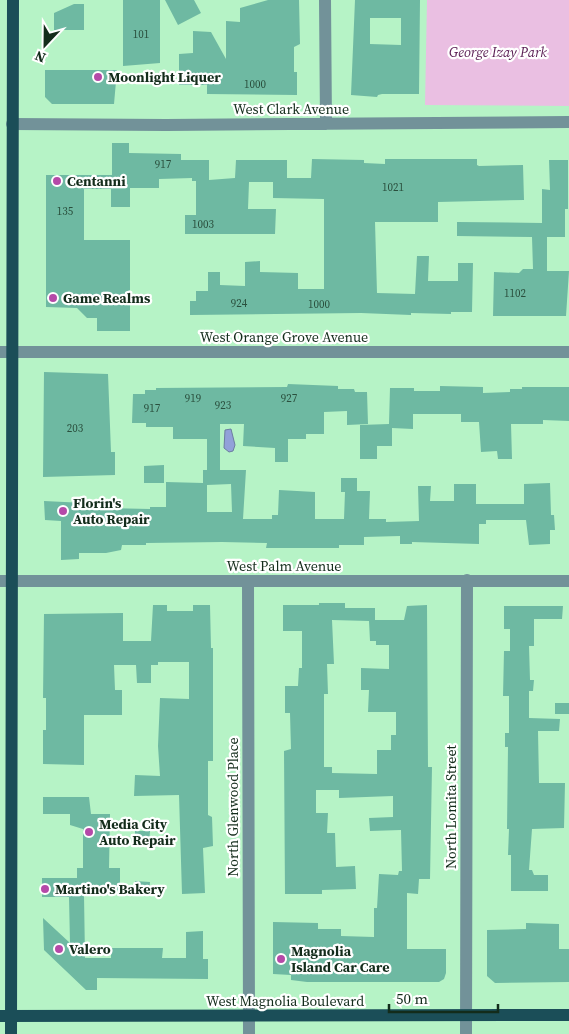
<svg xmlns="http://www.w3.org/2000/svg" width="569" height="1034" viewBox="0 0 569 1034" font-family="'Source Serif 4',serif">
<rect width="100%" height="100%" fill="#b6f3c6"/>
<path fill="#eabfe2" d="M427,0h142v106l-144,-1z"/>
<path fill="#92a1d9" stroke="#6c7ea0" d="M231,429l4,16 -2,6 -4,1 -5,-4 1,-18z"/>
<path fill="#6eb9a2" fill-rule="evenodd" d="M123,0h37v63l-37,3z
M165,0h29l7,13 -23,12z
M268,0h31l1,44 -6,3v25h3v23l-90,-1v-9h-28v-31l14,-1v-22l18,1 15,27v-38l14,1v-14z
M355,0h65l-1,94h-37l-4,1 -1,2 -26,-2zM370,18h31v27l-31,-1z
M74,4h10v26h-30v-17z
M45,70h72l-3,34h-62l-7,-7z
M112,143h17v10l52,1v6h28v20l26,-2 1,-18h51v18h24l1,-19 52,1v3l21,1v-5h92v6l2,1 44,-1 1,35 -86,2v20h-63l2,71 38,1 2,-38h12l-1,25h30v-18h15l-1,49h-21v2l-40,-1v2l-50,-2 -171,2v-14h6v-10h12v-19h12v13l25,1v-24l15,-1v11l38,1v16h26v-90l-51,-1v-16h-24l-1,27h28l-1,25h-90v-19h11v-34h-4v-3l-33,1v9h-29v19h-19v-18h-27v51h46v91h-33v-13h-10l-10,-10 -31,-1v-132h66z
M549,160h19v49h-3v28h-18v34h22l-3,45h-73l1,-44 25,1 4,-4h10l-1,-32 -75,-1v-14l85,1v-34l8,1z
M44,372l64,2 3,78h4v23l-72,2z
M288,384l50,2v3h16l1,3h12l1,32 -21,1v-14l-23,1v22h-18v5h-18v23h-13v-14l-32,-2 1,-22h-24v46h26l-3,49h29v-4h6l1,-25 36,2v27h29l1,-27h-4v-14h16v13h13l-1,28h17v3l33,-1 -1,-35h13l-1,15h24v-17h22v20h48v-20l26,-1 1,32h3l1,15h-5v14l-21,1 -3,-25h-40v4h-7v20l-67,-2v2h-12v-8l-36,1v8h-25v3h-73l1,-5 -45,-1 -76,1v2h-24l-1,5 -15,3h-27v6l-18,1v-39l-16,-1 -1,-19 61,3v4l45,1v-2h16v-25l37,1v-13h4v-31h-34v-12h-27v-4h-14l1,-29h12v-4h11v-2l131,-1zM231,484l1,28h-25v-27z
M440,386l43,1v6l27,-1v-3h12v-2h47v34l-26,-1v4h-32l1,35h-14l-1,-8 -16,1 -2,-30h-18v-8h-48v15l-21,-1v18h-15v13h-17v-34l29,-1 1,-36h24v3h26z
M164,465v18h-20v-17z
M319,603h26v5h30v12h29l3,-14 20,-1 1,162h4l-2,112h-11l-1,15 -11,-1v56h39v24l-2,6 -5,3h-132l-16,-2v-5l-18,-1v-52l45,1v6h23v7l33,1v-29h3l2,-34 19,1 1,-4h3l-1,-41 -31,1 -1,-13 24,-1v-21l-54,2v-8h-23v23h12l-1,20h8l1,34 19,-1 1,23 -34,1v4h-37l-1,-143 7,-2 -1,-36h-5v-27h13l1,-18h3v-37h-19v-26h36zM332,620l37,1 1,20h6v4h13v24l-28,-1v22h8l-1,22h28v23h-5v15h-14v24l-45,-1v-6h-8v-73h4l-1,-30h7z
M153,605h14v6h26v-6h17l1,43h2v113h-5v54l4,2 1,29 -10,2 2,45 -23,1 -3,-99 -45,1 1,-21 25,1 -2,-30 2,-48 29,1v-37h-31v3h-7v18h-14l-1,-18h-22l1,25h7v25h-38v50l-41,-1v-34h3v-32h-3l1,-84 79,-1v28h28z
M504,606h59l-1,13h-28v27h-5l1,34h4l-1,11h-4v27l31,1 -1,12h-21l1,52h26l-1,45 -32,1 -3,41h3l2,5h14v16h-37v-36h-3l1,-26h-2l1,-82h-3v-14h4v-37h-6l1,-45h6v-22h-6z
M555,703h14v11h-14z
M43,797h46l2,17h19l-1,54h11v20l-7,7h-29l1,63h26v-10h52l-1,10h24v-26l17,-1v28h5v20l-111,-1v12h-11l-42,-40 -1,-32 27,25 -1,-46h-27v-19h35v-10h6v-39l-13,-4v-11h-27z
M135,831h15l-1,14h-14z
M135,881l15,1 -1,13 -14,-1z
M526,923l33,1v25h10v33l-74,1 -8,-7v-46l39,-1z"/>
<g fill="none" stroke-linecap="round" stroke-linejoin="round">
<path stroke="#729299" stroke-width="12" d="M325,0l1,124
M12,124l154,1 403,-3
M0,352h569
M0,581h569
M248,581l1,453
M466,1034l1,-454"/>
<path stroke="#1b4e58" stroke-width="12" d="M0,1016l569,-1
M11,1034l2,-1034"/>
</g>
<g fill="#b549a8" stroke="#fff" stroke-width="2">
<circle cx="98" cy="77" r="5"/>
<circle cx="57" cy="181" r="5"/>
<circle cx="53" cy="298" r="5"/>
<circle cx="63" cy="511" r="5"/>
<circle cx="89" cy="832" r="5"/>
<circle cx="45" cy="889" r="5"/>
<circle cx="59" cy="949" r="5"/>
<circle cx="281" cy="959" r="5"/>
</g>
<g text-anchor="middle" stroke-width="4.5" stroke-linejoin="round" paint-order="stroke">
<g font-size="11" fill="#2a4f3d">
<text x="141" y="38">101</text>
<text x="255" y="88">1000</text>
<text x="163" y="168">917</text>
<text x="393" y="191">1021</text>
<text x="65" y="215">135</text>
<text x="203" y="228">1003</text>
<text x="515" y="297">1102</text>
<text x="239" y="307">924</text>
<text x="319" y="308">1000</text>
<text x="193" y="402">919</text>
<text x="289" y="402">927</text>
<text x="223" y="409">923</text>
<text x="152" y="412">917</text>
<text x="75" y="432">203</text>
</g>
<g font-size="14" font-style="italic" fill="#5a1d53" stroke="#fff">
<text x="498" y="57">George Izay Park</text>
</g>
<g font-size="14" font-weight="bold" fill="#132c1b" stroke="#fff" text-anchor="start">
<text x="108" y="82">Moonlight Liquer</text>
<text x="67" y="186">Centanni</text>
<text x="63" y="303">Game Realms</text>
<text x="73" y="508">Florin's<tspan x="73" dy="16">Auto Repair</tspan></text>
<text x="99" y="829">Media City<tspan x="99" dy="16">Auto Repair</tspan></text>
<text x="55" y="894">Martino's Bakery</text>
<text x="69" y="954">Valero</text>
<text x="291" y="956">Magnolia<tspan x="291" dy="16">Island Car Care</tspan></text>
</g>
<g font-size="14" fill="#132c1b" stroke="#fff">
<text x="291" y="114">West Clark Avenue</text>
<text x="284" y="342">West Orange Grove Avenue</text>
<text x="284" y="571">West Palm Avenue</text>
<text transform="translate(233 807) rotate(-90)" y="5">North Glenwood Place</text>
<text transform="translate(451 807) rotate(-90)" y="5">North Lomita Street</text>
<text x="285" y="1006">West Magnolia Boulevard</text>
</g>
</g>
<g transform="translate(45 45) rotate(202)" stroke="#ffffff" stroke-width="4" paint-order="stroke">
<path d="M0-4L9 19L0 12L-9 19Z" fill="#132c1b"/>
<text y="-8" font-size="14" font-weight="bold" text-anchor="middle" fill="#132c1b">N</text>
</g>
<path d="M389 1004v8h109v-8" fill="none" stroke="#132c1b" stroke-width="2.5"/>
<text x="396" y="1004" font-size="15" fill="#132c1b" stroke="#ffffff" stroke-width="4" paint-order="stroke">50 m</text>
</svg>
